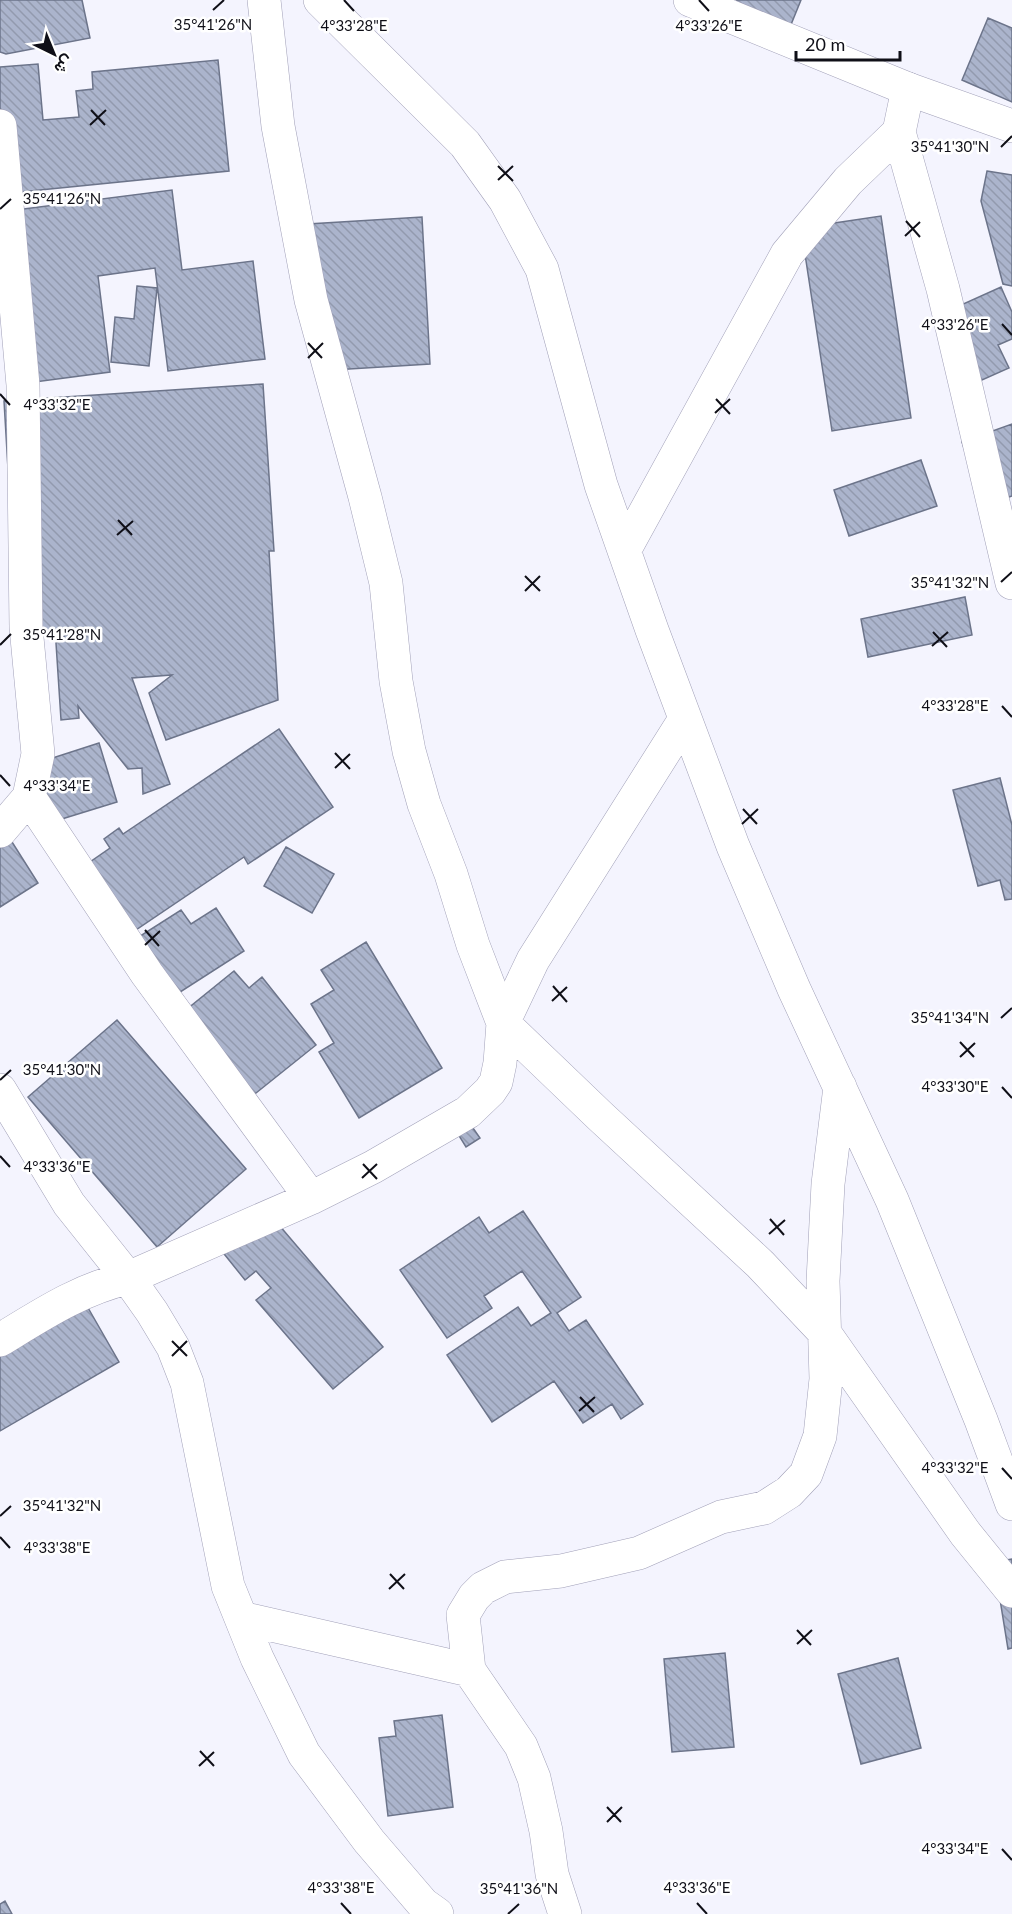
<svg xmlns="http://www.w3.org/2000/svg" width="1012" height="1914" viewBox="0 0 1012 1914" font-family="Lato,Vazirmatn,sans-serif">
<defs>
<pattern id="building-back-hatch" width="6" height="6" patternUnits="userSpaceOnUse" patternTransform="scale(1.5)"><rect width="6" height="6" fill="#abb4cc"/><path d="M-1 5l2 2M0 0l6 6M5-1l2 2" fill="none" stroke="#929aae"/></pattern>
</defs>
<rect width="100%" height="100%" fill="#f4f4fe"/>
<path fill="url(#building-back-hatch)" stroke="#6c748a" stroke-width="1.5" d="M0,0h82l8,38 -84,16 -6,-2z
M737,0h64l-11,27 -55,-22z
M988,18l24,10v74l-50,-22z
M218,60l11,111 -229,23v-127l38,-3 5,56 36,-3 -3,-26 17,-2 -1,-17z
M987,171l25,4v111l-9,-2 -22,-83z
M172,190l10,80 71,-9 12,98 -97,12 -13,-103 -57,8 12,96 -98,13 -12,-173z
M881,216l30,202 -79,13 -31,-203z
M422,217l8,147 -113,7 -9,-147z
M137,286l20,2 -8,78 -38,-4 4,-45 19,2z
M1001,287l11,25v27l-14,6 11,23 -45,20 -32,-70z
M263,384l11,167h-5l9,149 -112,40 -17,-47 23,-18 -40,3 38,106 -27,10 -1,-26 -14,1 -50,-63 1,12 -18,2 -5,-77 16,-13 -35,3 -15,73 -18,-305z
M1012,424v72l-28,10 -22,-64z
M921,460l16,46 -88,30 -15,-46z
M965,597l7,38 -104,22 -7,-38z
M279,729l54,78 -85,57 -4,-7 -129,87 -28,-80 23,-16 -6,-9 15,-11 4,6z
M99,743l18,59 -65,20 -18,-58z
M1000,778l12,47v74l-7,1 -5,-20 -22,6 -25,-96z
M0,823l38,60 -38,24z
M286,847l48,27 -22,39 -48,-27z
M216,908l28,43 -84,54 -37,-58 58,-37 10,14z
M366,942l76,126 -83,50 -40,-66 15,-9 -23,-39 23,-14 -13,-20z
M234,971l15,17 13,-11 54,68 -75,60 -70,-83z
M117,1020l129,149 -89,78 -129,-150z
M466,1118l14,20 -14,9 -13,-21z
M267,1211l116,136 -50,42 -77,-89 15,-12 -15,-17 -11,9 -24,-30z
M523,1211l58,86 -24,16 12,18 17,-11 57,84 -22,15 -9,-15 -29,19 -29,-42 -62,41 -45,-67 71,-48 13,19 20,-13 -29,-42 -38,25 8,12 -45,30 -47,-68 79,-53 10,16z
M79,1292l40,70 -119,69v-94z
M1012,1559v89l-4,1 -14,-87z
M725,1653l9,94 -62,5 -8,-93z
M898,1658l23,90 -60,16 -23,-90z
M442,1715l11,92 -65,9 -9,-78 17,-2 -2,-15z
M5,1901l7,13h-12v-10z"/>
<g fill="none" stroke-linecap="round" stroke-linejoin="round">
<g stroke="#a1a0b8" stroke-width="34">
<path id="street" d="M264,0l14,126 33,174 54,197 21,86 10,98 13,70 15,53 27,70 22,71 30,78 97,93 160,148 64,68 141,201 47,58
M320,0l145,144 40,56 37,69 59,216 51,145 81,216 61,143 98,211 89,220 31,84
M0,126l23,259 3,242 12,127 -9,43 -29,34
M899,132l44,157 69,294
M625,549l162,-295 61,-73 51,-49 9,-43
M29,797l118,177 164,224
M0,1090l69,114 59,74 24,34 21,35 14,36 41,203 29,72 47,96 65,87 54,63 14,10
M0,1340c41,-25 80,-51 128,-62l183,-80 62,-31 95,-55 22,-21 6,-9 4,-19 3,-40 30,-63 152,-241
M241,1618l228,52
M565,1914l-13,-40 -6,-43 -12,-53 -13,-32 -52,-76 -6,-55 11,-18 9,-9 22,-11 56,-6 78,-18 82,-36 43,-9 25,-16 17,-18 14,-38 6,-57 -3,-98 5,-97 12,-97"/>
</g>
<g stroke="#a1a0b8" stroke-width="34">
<path id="secondary" d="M690,0l218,89 104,37"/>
</g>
<use href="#street" stroke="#fff" stroke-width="33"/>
<use href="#secondary" stroke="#fff" stroke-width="33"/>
</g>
<path fill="none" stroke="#0f0f17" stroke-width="2" d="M344,0l10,11M699,0l10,11M213,10l11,-10M91,110l14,15M90,125l16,-15M1001,147l11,-11M498,166l15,15M498,180l15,-14M0,209l11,-10M906,221l14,16M905,236l15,-14M1002,324l10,11M308,343l14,15M308,358l15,-15M0,394l10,11M716,399l14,15M715,413l15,-14M118,520l14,15M117,535l16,-14M525,576l15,15M1001,582l11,-10M525,591l15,-15M933,632l14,15M0,645l11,-11M932,646l16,-14M1002,706l10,11M335,753l15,16M335,768l15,-14M0,775l10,11M743,809l14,15M742,824l16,-15M145,930l14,16M145,945l15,-14M553,986l14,16M552,1001l15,-14M1001,1018l11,-10M960,1042l14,15M960,1057l15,-14M0,1080l11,-10M1002,1087l10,11M0,1156l10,11M363,1164l14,15M362,1178l15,-14M770,1219l14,16M769,1234l16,-14M172,1341l15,15M172,1356l15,-15M580,1397l14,15M579,1411l16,-14M1002,1468l10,11M0,1516l11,-10M0,1537l10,11M390,1574l14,15M389,1589l16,-15M797,1630l14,15M797,1644l15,-14M200,1751l14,15M199,1766l15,-14M607,1807l14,15M607,1822l15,-15M1002,1849l10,11M341,1903l10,11M697,1903l10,11M508,1914l11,-10"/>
<g font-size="15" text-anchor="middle" fill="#0f0f17" stroke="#fff" stroke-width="5" stroke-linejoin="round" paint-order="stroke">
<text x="213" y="30">35°41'26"N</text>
<text x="354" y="31">4°33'28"E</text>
<text x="709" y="31">4°33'26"E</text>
<text x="950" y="152">35°41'30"N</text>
<text x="62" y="204">35°41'26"N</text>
<text x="955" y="330">4°33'26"E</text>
<text x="57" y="410">4°33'32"E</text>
<text x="950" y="588">35°41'32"N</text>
<text x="62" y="640">35°41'28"N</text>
<text x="955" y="711">4°33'28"E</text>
<text x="57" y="791">4°33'34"E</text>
<text x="950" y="1023">35°41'34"N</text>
<text x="62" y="1075">35°41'30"N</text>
<text x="955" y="1092">4°33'30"E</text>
<text x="57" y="1172">4°33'36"E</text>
<text x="955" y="1473">4°33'32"E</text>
<text x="62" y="1511">35°41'32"N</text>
<text x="57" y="1553">4°33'38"E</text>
<text x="955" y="1854">4°33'34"E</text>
<text x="341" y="1893">4°33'38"E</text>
<text x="697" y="1893">4°33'36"E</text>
<text x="519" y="1894">35°41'36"N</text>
</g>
<g transform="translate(54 54) rotate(137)" stroke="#ffffff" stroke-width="4.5" paint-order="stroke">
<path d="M0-4.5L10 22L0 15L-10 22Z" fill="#0f0f17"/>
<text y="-9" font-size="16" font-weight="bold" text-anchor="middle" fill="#0f0f17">ش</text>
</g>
<path d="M796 51v9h104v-9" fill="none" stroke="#0f0f17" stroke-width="3"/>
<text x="805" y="51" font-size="18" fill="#0f0f17" stroke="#ffffff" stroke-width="4.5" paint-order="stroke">20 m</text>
</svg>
